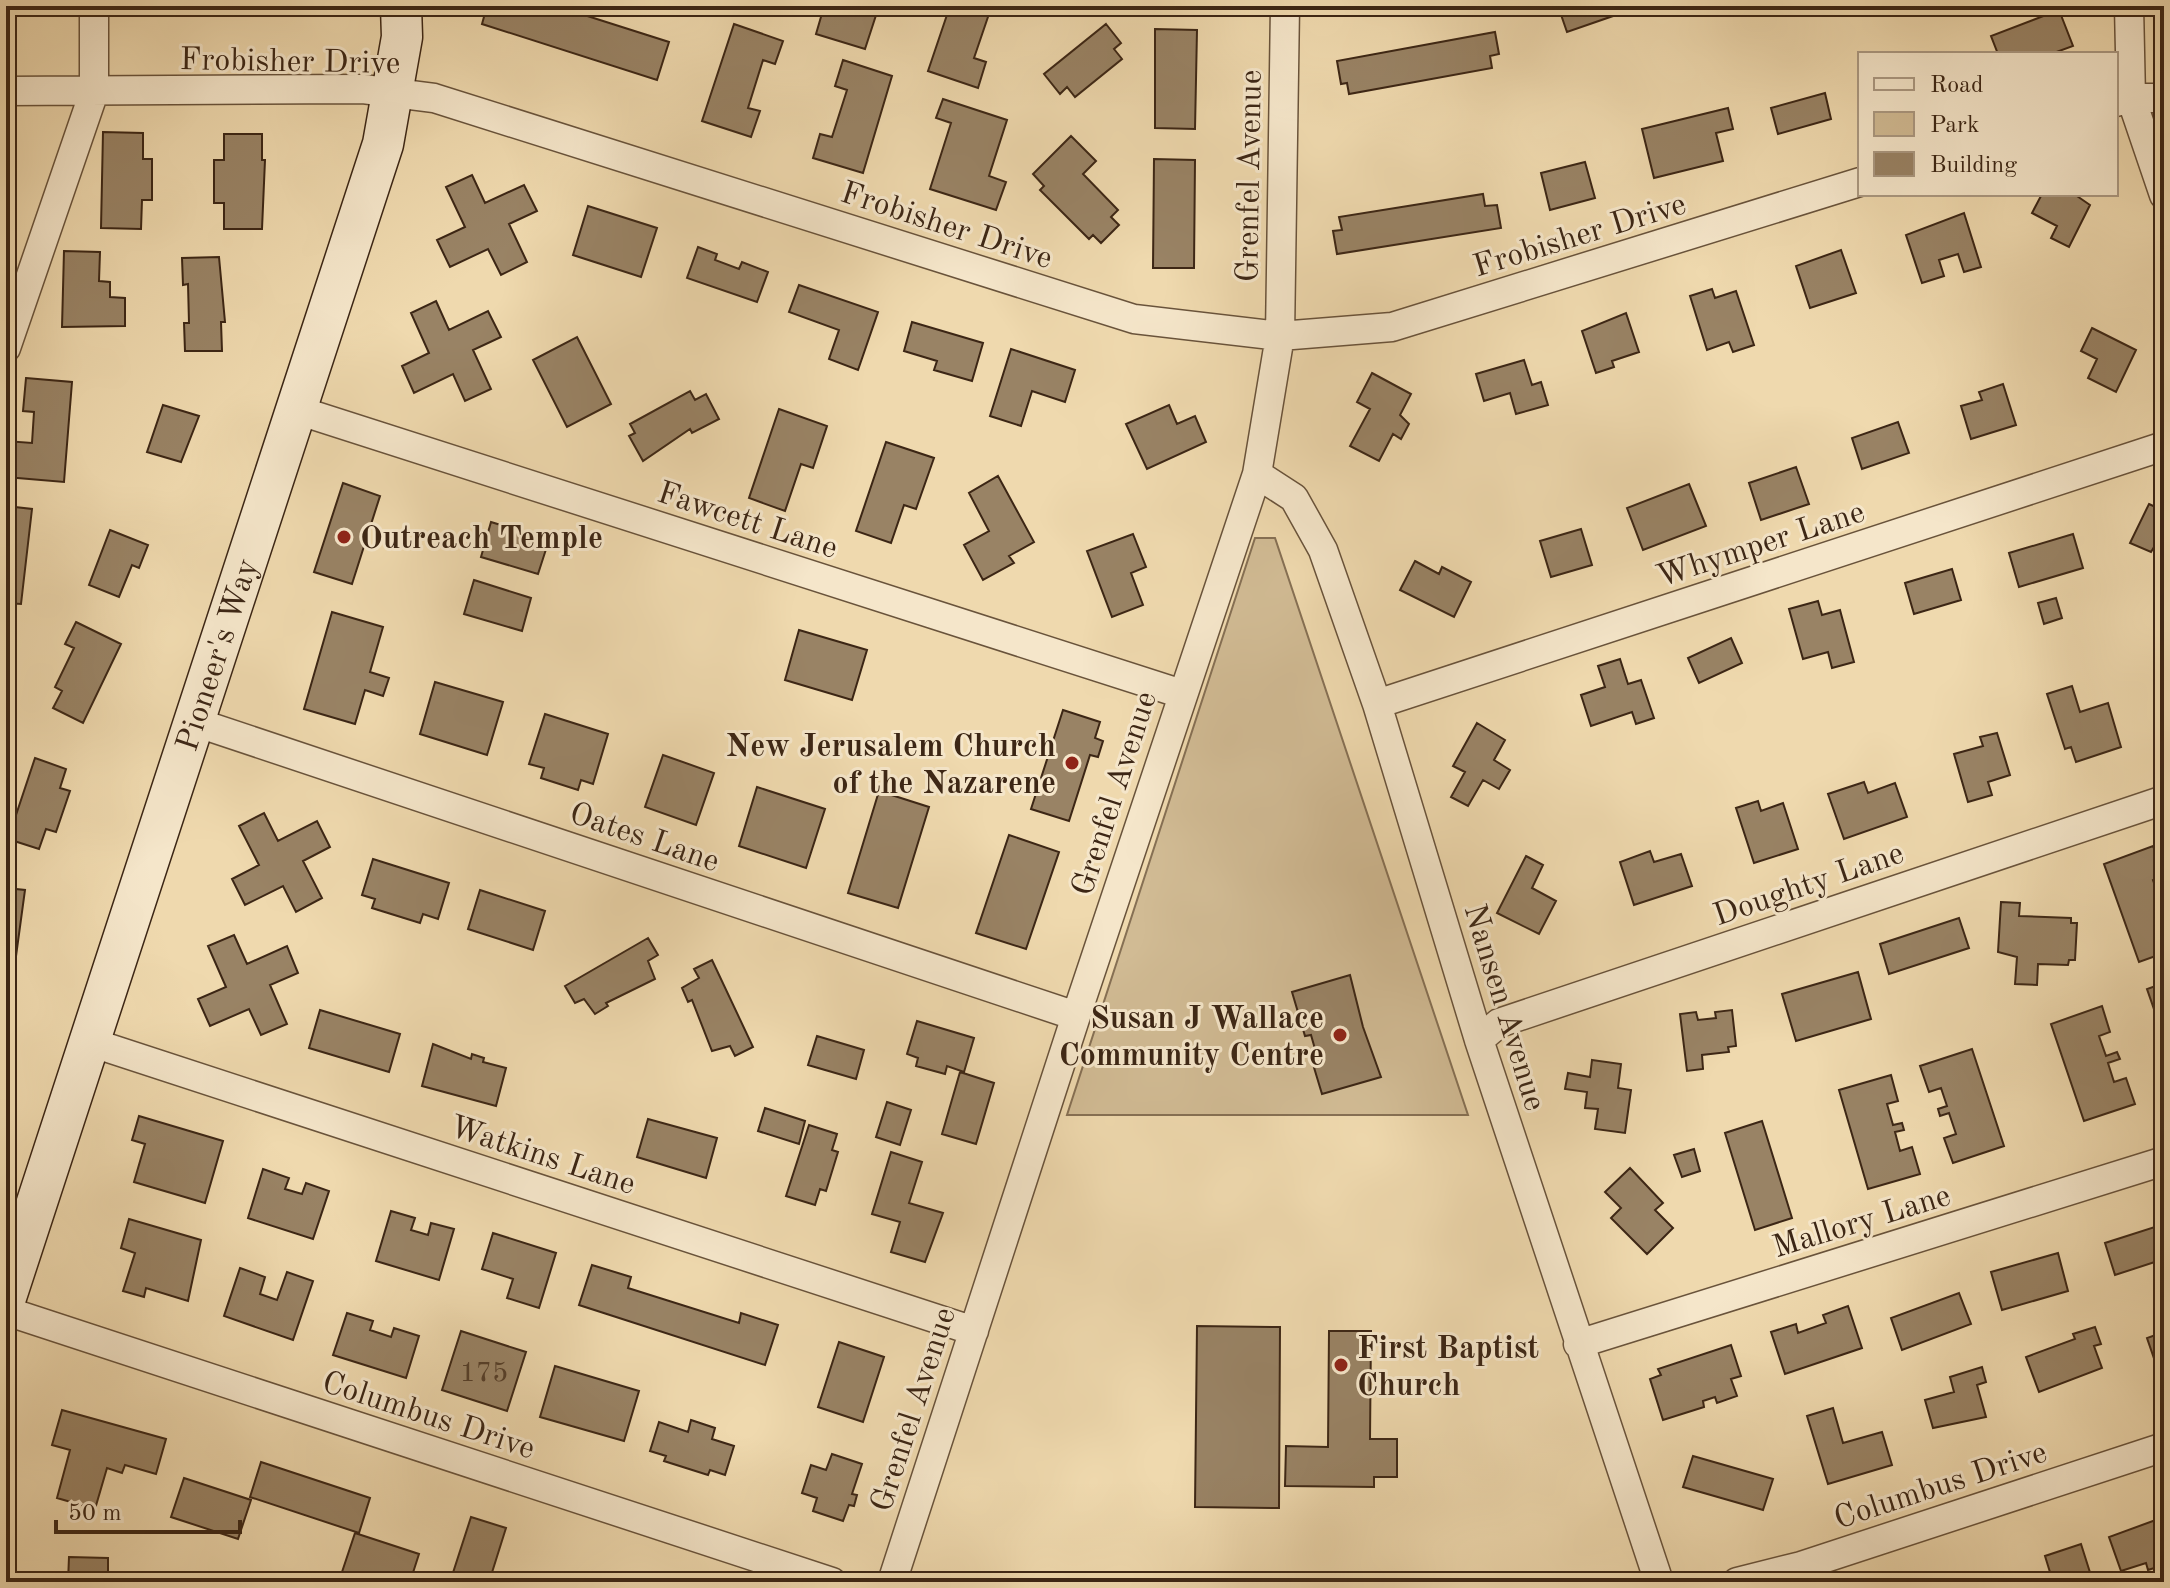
<svg xmlns="http://www.w3.org/2000/svg" width="2170" height="1588" viewBox="0 0 2170 1588" font-family="'Old Standard TT',serif">
<rect width="100%" height="100%" fill="#efd9ae"/>
<filter id="stains"><feTurbulence type="fractalNoise" baseFrequency=".0025" numOctaves="4"/><feColorMatrix values="0 0 0 0 .2 0 0 0 0 .09 0 0 0 0 .02 0 0 0 .5 -.17"/></filter>
<radialGradient id="worn" r=".72"><stop offset=".6" stop-color="#630" stop-opacity="0"/><stop offset="1" stop-color="#630" stop-opacity=".3"/></radialGradient>
<path fill="#d1bb94" stroke="#867054" stroke-width="2" d="M1255,538h20l193,577h-401z"/>
<path fill="#998365" stroke="#3c2615" stroke-width="2" d="M487,6h69l113,36 -12,38 -175,-56z
M724,6h31l-3,9z
M838,6h41l-14,43 -49,-15 7,-24 12,4z
M950,6h55l-3,9 -12,-4 -16,47 12,4 -8,26 -50,-17z
M1558,6h52l3,10 -46,16z
M2059,10l14,36 -22,8h-53l-7,-18z
M734,24l49,17 -8,23 -12,-4 -15,48 12,3 -9,26 -49,-16z
M1106,24l15,19 -7,6 8,10 -47,38 -8,-10 -7,7 -16,-20z
M1155,29l42,1 -2,99 -40,-1z
M1495,32l4,22 -9,2 2,12 -143,26 -2,-11 -6,1 -4,-23z
M843,60l49,16 -29,97 -50,-15 7,-24 12,3 15,-47 -12,-4z
M1825,93l6,26 -53,15 -7,-26z
M943,99l64,21 -18,56 17,6 -10,28 -66,-21 21,-66 -15,-5z
M1728,108l5,21 -17,4 7,28 -69,17 -12,-49z
M103,132l40,1v26h9v41h-10l-1,29 -40,-1z
M224,134h38v26h3l-3,69h-38v-26h-10v-43h10z
M1071,136l25,25 -13,13 35,36 -7,7 8,8 -18,18 -8,-8 -4,4 -49,-49 4,-4 -11,-12z
M1154,159l41,1 -1,108h-41z
M1585,162l10,36 -45,12 -9,-37z
M472,175l13,28 39,-18 13,26 -28,13 18,38 -26,13 -13,-26 -38,18 -13,-27 28,-13 -19,-40z
M1483,194l2,12 12,-1 4,23 -164,26 -4,-23 9,-1 -3,-13z
M2042,194h32l16,11 -21,42 -18,-9 6,-12 -25,-13z
M588,206l69,22 -16,49 -68,-22z
M1964,213l17,54 -17,5 -6,-18 -19,6 5,16 -22,7 -16,-48z
M698,247l19,7 -2,6 24,9 3,-7 26,10 -11,30 -70,-24z
M1841,250l15,43 -46,15 -14,-42z
M64,251l36,1 -1,29 11,1v15l15,1v28l-63,1z
M219,257l6,65h-4l1,29h-37l-1,-28h5l-1,-39 -5,1 -1,-27z
M799,285l79,27 -20,58 -29,-11 10,-29 -50,-18z
M1712,289l3,9 21,-7 18,54 -21,7 -4,-10 -22,8 -17,-54z
M436,301l13,29 39,-19 13,26 -28,13 18,39 -26,12 -12,-27 -39,19 -12,-27 27,-13 -18,-40z
M1626,313l13,39 -27,9 2,6 -18,6 -14,-42z
M912,322l71,21 -11,38 -38,-11 3,-9 -33,-10z
M2092,328l44,22 -20,42 -28,-14 9,-19 -16,-8z
M577,337l34,67 -44,23 -34,-67z
M1011,349l64,21 -10,32 -33,-11 -11,35 -31,-10z
M1524,360l8,25 9,-3 7,23 -32,9 -6,-21 -26,8 -8,-27z
M1372,373l39,21 -11,21 9,9 -8,15 -8,-5 -14,27 -29,-15 20,-37 -13,-7z
M26,378l46,4 -8,100 -58,-5v-36l26,2 2,-31 -11,-1z
M2003,384l13,41 -45,14 -10,-33 21,-6 -3,-8z
M690,391l5,9 11,-6 13,25 -27,14 -2,-4 -47,32 -14,-25 6,-3 -5,-9z
M163,405l36,11 -18,46 -34,-10z
M1169,405l8,19 18,-8 11,26 -59,27 -21,-45z
M779,409l48,17 -14,42 -12,-4 -16,47 -36,-13z
M1898,422l11,31 -47,16 -10,-31z
M886,442l48,16 -18,51 -12,-4 -13,38 -35,-12z
M1796,467l13,37 -48,16 -12,-37z
M998,476l36,66 -25,14 5,7 -31,17 -19,-35 25,-14 -20,-38z
M343,483l37,13 -28,88 -38,-12z
M1689,484l17,42 -63,24 -16,-42z
M2149,504l15,7v41l-10,-5 -3,5 -21,-9z
M6,506l26,3 -11,95 -15,-1z
M491,522l58,18 -11,34 -57,-17z
M1581,529l11,36 -41,12 -11,-36z
M110,530l38,15 -9,23 -7,-3 -13,32 -30,-12z
M1133,534l13,33 -15,6 12,32 -31,12 -25,-66z
M2073,534l10,34 -64,19 -10,-34z
M1415,561l24,13 3,-7 29,15 -17,35 -54,-27z
M1952,569l9,31 -47,14 -9,-31z
M474,580l57,18 -9,33 -58,-17z
M2056,598l6,20 -18,6 -6,-21z
M1818,601l4,14 18,-5 14,52 -22,6 -4,-16 -25,7 -14,-50z
M332,612l51,15 -13,45 19,6 -6,18 -18,-6 -10,34 -51,-15z
M76,622l45,22 -38,79 -30,-15 9,-17 -7,-4 19,-39 -9,-4z
M799,630l68,20 -15,50 -67,-20z
M1731,638l11,25 -43,20 -11,-25z
M1620,659l8,25 13,-4 13,38 -18,6 -4,-12 -41,14 -10,-31 24,-8 -7,-21z
M435,682l68,20 -16,53 -67,-21z
M2072,686l8,26 28,-9 13,44 -45,15 -5,-15 -6,2 -18,-55z
M1063,710l37,12 -5,16 8,3 -5,16 -8,-2 -21,66 -38,-12z
M545,714l63,20 -15,50 -12,-4 -3,10 -37,-12 3,-10 -15,-4z
M1477,723l28,17 -11,20 16,10 -11,19 -16,-9 -15,26 -17,-9 14,-25 -12,-6z
M1997,733l13,42 -22,7 4,13 -24,7 -14,-48 29,-8 -3,-9z
M663,755l51,18 -18,52 -51,-18z
M35,758l31,11 -6,19 10,3 -14,41 -10,-3 -7,20 -31,-10z
M1864,782l4,11 27,-10 12,34 -63,22 -16,-45z
M757,787l68,22 -19,59 -67,-22z
M879,791l50,16 -31,101 -50,-15z
M1758,801l3,10 22,-8 15,46 -44,14 -18,-55z
M264,813l14,28 39,-20 13,26 -27,14 19,37 -26,14 -13,-26 -38,19 -13,-26 27,-14 -20,-39z
M1009,835l50,17 -33,97 -50,-16z
M2153,846l11,30 -11,4 11,31v42l-25,9 -35,-98z
M1650,851l4,11 27,-8 11,32 -58,19 -14,-43z
M1526,856l17,9 -11,23 24,13 -17,33 -42,-21z
M373,859l76,24 -11,36 -15,-5 -3,9 -48,-15 3,-9 -13,-4z
M6,888l19,2 -11,81 -8,-1z
M480,890l65,21 -12,39 -65,-21z
M2001,902l19,1 -1,13 52,2v5h6l-2,37h-6l-1,5 -30,-1 -1,21 -22,-1 2,-27 -19,-5z
M1959,918l10,30 -80,26 -9,-30z
M234,935l13,29 40,-18 11,27 -28,12 17,39 -26,11 -12,-26 -39,17 -12,-27 28,-12 -18,-41z
M648,938l10,17 -10,6 7,18 -49,24 2,3 -13,8 -11,-15 -9,4 -10,-17z
M712,960l41,87 -18,9 -5,-10 -18,5 -20,-51 -4,2 -6,-14 17,-10 -5,-9z
M1858,972l13,47 -75,22 -14,-47z
M1350,975l13,52 18,50 -59,17 -13,-43 6,-2 -4,-14 -6,1 -13,-44z
M2164,983v55l-17,-49z
M2102,1006l8,26 -11,4 7,20 11,-4 3,7 -12,4 6,19 12,-4 9,26 -51,17 -33,-97z
M320,1010l80,24 -11,38 -80,-24z
M1732,1010l4,36 -8,1 1,5 -27,3 1,14 -16,2 -7,-57 16,-2 2,8 18,-2 -1,-6z
M917,1021l57,17 -10,34 -17,-6 -2,8 -29,-8 2,-8 -11,-4z
M817,1036l47,14 -8,29 -48,-14z
M433,1044l38,15 1,-5 12,4 -1,4 23,6 -10,38 -74,-20z
M1972,1049l32,97 -51,17 -9,-25 12,-4 -7,-21 -9,3 -2,-7 9,-3 -6,-18 -12,4 -9,-26z
M1592,1060l29,4 -3,24 13,2 -6,43 -30,-4 3,-20 -13,-1 2,-16 -22,-3 3,-16 22,4z
M960,1072l34,11 -18,61 -34,-10z
M1891,1075l7,26 -11,3 6,21 9,-2 2,7 -9,2 5,19 12,-4 8,27 -52,15 -29,-99z
M887,1102l24,8 -11,35 -24,-8z
M765,1108l40,13 -6,23 -41,-13z
M139,1116l84,25 -18,62 -71,-21 11,-38 -13,-4z
M648,1119l69,19 -11,40 -69,-21z
M1762,1121l30,97 -37,12 -30,-97z
M809,1125l28,9 -5,16 6,2 -12,39 -6,-2 -5,16 -29,-9z
M1694,1149l6,22 -18,6 -8,-22z
M891,1152l31,10 -13,41 34,10 -18,49 -34,-10 9,-30 -28,-8z
M1630,1168l33,35 -8,7 18,18 -26,26 -36,-36 10,-10 -16,-16z
M263,1169l26,9 -4,11 17,5 4,-11 23,8 -16,48 -65,-21z
M391,1211l24,7 -4,12 17,5 3,-12 23,6 -15,51 -63,-19z
M129,1219l72,21 -13,61 -42,-13 -2,9 -21,-6 12,-38 -14,-5z
M2164,1224v35l-49,16 -10,-32z
M493,1233l63,20 -17,55 -32,-10 6,-19 -31,-10z
M2058,1253l10,38 -66,19 -11,-38z
M592,1265l39,12 -3,11 111,35 2,-10 37,12 -13,40 -186,-60z
M240,1268l25,9 -5,17 17,6 10,-28 26,9 -20,59 -69,-24z
M1959,1293l12,31 -69,26 -11,-32z
M1848,1306l14,42 -77,26 -14,-42 25,-8 2,9 28,-10 -3,-8z
M347,1313l26,8 -3,9 21,7 3,-9 25,8 -13,42 -73,-23z
M1197,1326l83,1 -1,181 -84,-1z
M2095,1327l6,17 -7,2 8,22 -63,24 -13,-35 49,-18 -2,-5z
M461,1331l65,21 -19,59 -65,-21z
M1329,1331h42l-1,108h27v38h-23v10l-89,-1 1,-40 42,1z
M2164,1332v39l-5,2 -12,-35z
M839,1342l45,15 -21,65 -45,-15z
M1731,1345l10,31 -10,3 6,17 -20,7 -2,-6 -12,4 1,6 -41,13 -13,-41 11,-4 -3,-6z
M555,1366l84,25 -15,50 -84,-24z
M1982,1367l4,15 -9,3 9,32 -53,11 -8,-28 29,-8 -4,-15z
M1833,1408l10,35 39,-11 10,33 -64,19 -21,-68z
M62,1410l104,29 -10,35 -31,-9 -3,8 -15,-5 -12,41 -38,-11 13,-48 -18,-5z
M691,1420l24,8 -3,11 22,7 -9,29 -15,-5 -2,5 -44,-14 2,-5 -16,-5 9,-29 29,10z
M832,1454l30,10 -10,30 5,1 -3,11 -5,-1 -6,16 -30,-10 4,-13 -15,-5 9,-28 15,5z
M1693,1456l80,23 -10,31 -80,-23z
M261,1462l109,36 -11,35 -109,-36z
M184,1478l67,22 -13,39 -67,-22z
M471,1517l35,11 -17,54h-39z
M2164,1517v48l-16,5 -2,-7 -25,8 -12,-34z
M355,1533l64,21 -9,28h-36l-32,-10z
M2081,1544l12,38h-40l-8,-26z
M69,1557l39,1v24h-40z"/>
<g fill="none" stroke-linecap="round" stroke-linejoin="round">
<g stroke="#69533b" stroke-width="31">
<path id="minor" d="M2129,6l2,92 33,97
M6,91l357,-2 71,9 700,221 146,17 112,-9 468,-145
M2116,102l15,-4h33
M6,348l88,-256v-86
M294,409l888,285
M1257,474l37,24 29,52 54,154 102,336 180,542
M1377,704l787,-258
M192,721l884,295
M1479,1040l20,-17 665,-223
M90,1042l884,289
M6,1311l826,271
M1578,1344l586,-183
M892,1582l184,-566 181,-542 23,-138 5,-330
M1737,1582l64,-16 363,-119"/>
</g>
<g stroke="#3c2615" stroke-width="43">
<g id="secondary">
<path id="s1" d="M6,1297l377,-1153 19,-107 -1,-31"/>
</g>
</g>
<use href="#minor" stroke="#f5e6ca" stroke-width="28"/>
<use href="#secondary" stroke="#f5e6ca" stroke-width="40"/>
</g>
<g fill="#8f2418" stroke="#f5e6ca" stroke-width="3">
<circle cx="344" cy="537" r="8"/>
<circle cx="1072" cy="763" r="8"/>
<circle cx="1340" cy="1035" r="8"/>
<circle cx="1341" cy="1365" r="8"/>
</g>
<g text-anchor="middle" stroke-width="6" stroke-linejoin="round" paint-order="stroke">
<g font-size="28" fill="#533d29">
<text x="484" y="1381">175</text>
</g>
<g font-size="32" fill="#3c2615" stroke="#f5e6ca">
<text transform="translate(290 60) rotate(1)" y="11">Frobisher Drive</text>
<text transform="translate(1248 176) rotate(-89)" y="11">Grenfel Avenue</text>
<text transform="translate(947 224) rotate(18)" y="11">Frobisher Drive</text>
<text transform="translate(1579 234) rotate(-17)" y="11">Frobisher Drive</text>
<text transform="translate(748 519) rotate(18)" y="11">Fawcett Lane</text>
<text transform="translate(1760 543) rotate(-18)" y="11">Whymper Lane</text>
<text dy="11" stroke="none"><textPath href="#s1" startOffset="676">Pioneer's Way</textPath></text>
<text transform="translate(1113 793) rotate(-72)" y="11">Grenfel Avenue</text>
<text transform="translate(645 836) rotate(19)" y="11">Oates Lane</text>
<text transform="translate(1808 883) rotate(-19)" y="11">Doughty Lane</text>
<text transform="translate(1506 1007) rotate(73)" y="11">Nansen Avenue</text>
<text transform="translate(543 1154) rotate(18)" y="11">Watkins Lane</text>
<text transform="translate(1861 1220) rotate(-17)" y="11">Mallory Lane</text>
<text transform="translate(912 1409) rotate(-72)" y="11">Grenfel Avenue</text>
<text transform="translate(429 1414) rotate(18)" y="11">Columbus Drive</text>
<text transform="translate(1940 1484) rotate(-18)" y="11">Columbus Drive</text>
</g>
<g font-size="32" font-weight="bold" fill="#3c2615" stroke="#f5e6ca" text-anchor="start">
<text x="360" y="548">Outreach Temple</text>
<text x="1056" y="756" text-anchor="end">New Jerusalem Church<tspan x="1056" dy="37">of the Nazarene</tspan></text>
<text x="1324" y="1028" text-anchor="end">Susan J Wallace<tspan x="1324" dy="37">Community Centre</tspan></text>
<text x="1357" y="1358">First Baptist<tspan x="1357" dy="37">Church</tspan></text>
</g>
</g>
<rect width="2170" height="1588" fill="none" stroke="#efd9ae" stroke-width="32"/>
<rect x="8" y="8" width="2154" height="1572" fill="none" stroke="#3c2615" stroke-width="4"/>
<rect x="16" y="16" width="2138" height="1556" fill="none" stroke="#3c2615" stroke-width="2"/>
<rect x="1858" y="52" width="260" height="144" fill="#f5e6ca" stroke="#ab9982" stroke-width="2"/>
<rect x="1874" y="78" width="40" height="12" fill="#f5e6ca" stroke="#ab9982" stroke-width="2"/>
<text x="1930" y="92" font-size="24" fill="#3c2615">Road</text>
<rect x="1874" y="112" width="40" height="24" fill="#d1bb94" stroke="#ab9982" stroke-width="2"/>
<text x="1930" y="132" font-size="24" fill="#3c2615">Park</text>
<rect x="1874" y="152" width="40" height="24" fill="#998365" stroke="#ab9982" stroke-width="2"/>
<text x="1930" y="172" font-size="24" fill="#3c2615">Building</text>
<path d="M56 1520v12h184v-12" fill="none" stroke="#3c2615" stroke-width="4"/>
<text x="68" y="1520" font-size="24" fill="#3c2615" stroke="#f5e6ca" stroke-width="6" paint-order="stroke">50 m</text>
<rect width="100%" height="100%" filter="url(#stains)"/>
<rect width="100%" height="100%" fill="url(#worn)"/>
</svg>
